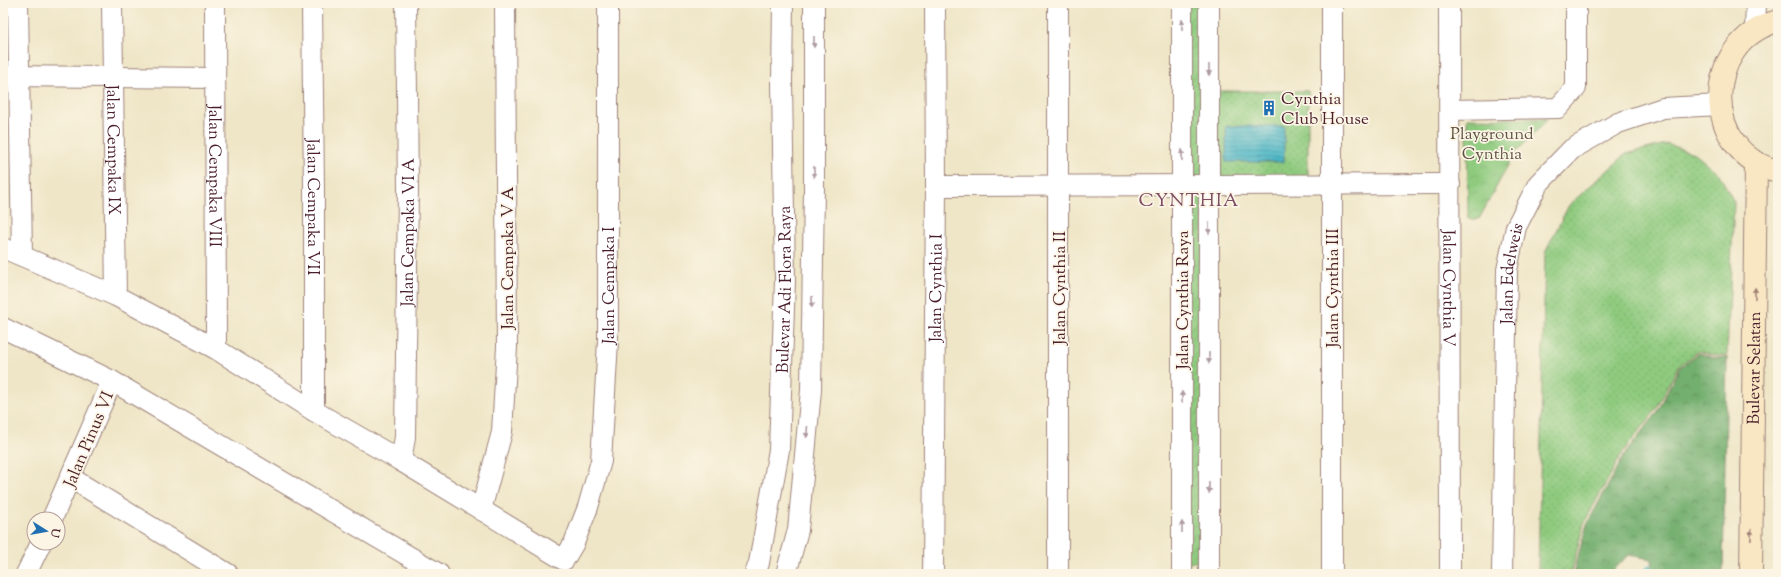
<svg xmlns="http://www.w3.org/2000/svg" width="1781" height="577" viewBox="0 0 1781 577" font-family="'Sorts Mill Goudy',serif">
<defs>
<pattern id="grass-dots" width="8" height="8" patternUnits="userSpaceOnUse"><rect width="8" height="8" fill="#8fcb7f"/><path d="M2 2h.1M6 6h.1" fill="none" stroke="#7dae6e" stroke-width="1.8" stroke-linecap="round"/></pattern>
<pattern id="forest-crowns" width="20" height="18" patternUnits="userSpaceOnUse"><rect width="20" height="18" fill="#73af6e"/><path d="M2 6a3 3 0 1 1 6 0M12 15a3 3 0 1 1 6 0" fill="none" stroke="#608e5b"/></pattern>
<pattern id="park-crowns" width="20" height="18" patternUnits="userSpaceOnUse"><rect width="20" height="18" fill="#8fcb7f"/><path d="M2 6a3 3 0 1 1 6 0M12 15a3 3 0 1 1 6 0" fill="none" stroke="#7dae6e"/></pattern>
<pattern id="garden-furrows" width="10" height="10" patternUnits="userSpaceOnUse"><rect width="10" height="10" fill="#8fcb7f"/><path d="M-1 1l2-2M0 10L10 0M9 11l2-2" fill="none" stroke="#7dae6e"/></pattern>
<pattern id="water-rules" width="6" height="5" patternUnits="userSpaceOnUse"><rect width="6" height="5" fill="#4bb7c7"/><path d="M0 2.5h6" fill="none" stroke="#4094a2"/></pattern>
</defs>
<rect width="100%" height="100%" fill="#fcf5e5"/>
<filter id="ink" filterUnits="userSpaceOnUse"><feTurbulence type="fractalNoise" baseFrequency=".025" numOctaves="2"/><feDisplacementMap in="SourceGraphic" scale="8" xChannelSelector="R" yChannelSelector="G"/><feConvolveMatrix kernelMatrix="1 2 1 2 8 2 1 2 1" color-interpolation-filters="sRGB"/></filter>
<filter id="wash" filterUnits="userSpaceOnUse"><feTurbulence type="fractalNoise" baseFrequency=".012" numOctaves="4" result="noise"/><feDisplacementMap in="SourceGraphic" scale="16" xChannelSelector="R" yChannelSelector="G"/><feGaussianBlur stdDeviation="0.9" result="paint"/><feColorMatrix in="noise" values="0 0 0 0 0 0 0 0 0 0 0 0 0 0 0 0 0 1.4 0 .05"/><feComposite in="paint" operator="in"/></filter>
<g filter="url(#wash)">
<rect width="100%" height="100%" fill="#efe6c7"/>
<path fill="url(#grass-dots)" stroke="#6c7555" d="M1214,91h94v90h-94z
M1666,144l28,9 25,21 15,28 -7,153 -13,1 -16,-5 -20,16 -23,44 -32,41 -39,71 -13,51h-33l7,-322 24,-47 57,-51z"/>
<path fill="url(#forest-crowns)" stroke="#5e674c" d="M1698,353l16,5 13,-1 -4,217h-70l-1,-15 -24,-4 -18,19h-37l14,-50 38,-70 32,-41 22,-45z"/>
<path fill="url(#park-crowns)" stroke="#6c7555" d="M1467,118l81,1 -34,35 -35,65h-11z"/>
<path fill="url(#garden-furrows)" stroke="#6c7555" d="M1186,3h18v178h-18z
M1186,189h17l1,373h-18z"/>
<path fill="url(#water-rules)" stroke="#4a6b79" d="M1226,126h58v36h-58z"/>
<g fill="none" stroke-linecap="round" stroke-linejoin="round">
<path stroke="#4bb7c7" stroke-width="6" d="M1644,574l6,-6"/>
</g>
</g>
<g filter="url(#ink)">
<g fill="none" stroke-linecap="round" stroke-linejoin="round">
<g stroke="#9c8279" stroke-width="22">
<g id="street">
<path d="M18,3l4,253"/>
<path id="s1" d="M112,3l4,293"/>
<path id="s2" d="M215,3l1,346"/>
<path id="s3" d="M312,3l2,186v222"/>
<path d="M1058,3v571"/>
<path d="M1332,3v571"/>
<path id="s4" d="M1449,3l1,571"/>
<path d="M1755,30l1,-27"/>
<path d="M3,76l212,2"/>
<path d="M1450,110l108,-2 18,-20v-85"/>
<path d="M936,186l514,-2"/>
<path id="s5" d="M3,248l113,48 100,53 98,62 87,50 163,99 10,-17 14,-36 13,-46 7,-120v-338"/>
<path d="M3,328l109,53 -60,138"/>
<path d="M112,381l327,193"/>
<path id="s6" d="M401,461l4,-24 3,-248 -2,-186"/>
<path d="M71,478l157,96"/>
<path d="M481,510l21,-78 5,-85 -2,-344"/>
<path d="M26,574l15,-31"/>
<path id="s7" d="M755,574l4,-11 20,-113 6,-169 -3,-199 1,-79"/>
<path d="M786,574l12,-44 13,-140 3,-201v-186"/>
<path id="s8" d="M933,574l3,-388 -1,-183"/>
<path d="M1182,574v-571"/>
<path d="M1209,574v-571"/>
<path id="s9" d="M1502,574l5,-304 9,-43 22,-43 34,-35 46,-26 45,-15 57,-3"/>
</g>
</g>
<g stroke="#9c8279" stroke-width="24">
<g id="secondary">
<path d="M1778,21c-78,21 -76,133 0,150"/>
<path id="s10" d="M1751,574l5,-412"/>
</g>
</g>
<use href="#street" stroke="#fff" stroke-width="20"/>
<use href="#secondary" stroke="#f9e7c3" stroke-width="22"/>
</g>
<defs><path id="oneway-solid" d="M-6-.8H1V-3.2L6.5 0L1 3.2V.8H-6Z"/></defs>
<g fill="#ae9aa0">
<use href="#oneway-solid" transform="translate(1182 25) rotate(-90)"/>
<use href="#oneway-solid" transform="translate(814 42) rotate(90)"/>
<use href="#oneway-solid" transform="translate(1209 70) rotate(90)"/>
<use href="#oneway-solid" transform="translate(1182 155) rotate(-90)"/>
<use href="#oneway-solid" transform="translate(814 172) rotate(90)"/>
<use href="#oneway-solid" transform="translate(1209 228) rotate(90)"/>
<use href="#oneway-solid" transform="translate(812 302) rotate(91)"/>
<use href="#oneway-solid" transform="translate(1209 358) rotate(90)"/>
<use href="#oneway-solid" transform="translate(1182 397) rotate(-90)"/>
<use href="#oneway-solid" transform="translate(807 432) rotate(95)"/>
<use href="#oneway-solid" transform="translate(1209 488) rotate(90)"/>
<use href="#oneway-solid" transform="translate(1182 527) rotate(-90)"/>
</g>
<g fill="#a28377">
<use href="#oneway-solid" transform="translate(1755 293) rotate(-89)"/>
<use href="#oneway-solid" transform="translate(1751 535) rotate(-89)"/>
</g>
</g>
<defs>
<g id="building-bare" transform="scale(1.2)"><path d="M-4-6H4V6H1V3H-1V6H-4ZM-2.5-4.3h1.7v1.8h-1.7ZM.8-4.3h1.7v1.8H.8ZM-2.5-1h1.7V.8h-1.7ZM.8-1h1.7V.8H.8Z" fill="#1f6fb2" stroke="#fcf5e5" stroke-width="2.5" paint-order="stroke"/></g>
</defs>
<g fill-rule="evenodd">
<use href="#building-bare" x="1269" y="108"/>
</g>
<g text-anchor="middle" stroke-width="3.5" stroke-linejoin="round" paint-order="stroke">
<g font-size="17" fill="#4a1f2b" stroke="#fcf5e5" text-anchor="start">
<text x="1281" y="104">Cynthia<tspan x="1281" dy="20">Club House</tspan></text>
</g>
<g font-size="17" fill="#5f5344" stroke="#fcf5e5">
<text x="1492" y="139">Playground<tspan x="1492" dy="20">Cynthia</tspan></text>
</g>
<g font-size="17" fill="#4a1f2b" stroke="#fcf5e5">
<text dy="6" stroke="none"><textPath href="#s1" startOffset="147">Jalan Cempaka IX</textPath></text>
<text dy="6" stroke="none"><textPath href="#s2" startOffset="173">Jalan Cempaka VIII</textPath></text>
<text dy="6" stroke="none"><textPath href="#s3" startOffset="204">Jalan Cempaka VII</textPath></text>
<text dy="6" stroke="none"><textPath href="#s6" startOffset="229">Jalan Cempaka VI A</textPath></text>
<text transform="translate(507 258) rotate(-90)" y="6">Jalan Cempaka V A</text>
<text dy="6" stroke="none"><textPath href="#s9" startOffset="301">Jalan Edelweis</textPath></text>
<text dy="6" stroke="none"><textPath href="#s5" startOffset="925">Jalan Cempaka I</textPath></text>
<text transform="translate(1059 288) rotate(-90)" y="6">Jalan Cynthia II</text>
<text transform="translate(1332 288) rotate(-90)" y="6">Jalan Cynthia III</text>
<text dy="6" stroke="none"><textPath href="#s4" startOffset="285">Jalan Cynthia V</textPath></text>
<text dy="6" stroke="none"><textPath href="#s8" startOffset="286">Jalan Cynthia I</textPath></text>
<text dy="6" stroke="none"><textPath href="#s7" startOffset="287">Bulevar Adi Flora Raya</textPath></text>
<text transform="translate(1182 300) rotate(-90)" y="6">Jalan Cynthia Raya</text>
<text dy="6" stroke="none"><textPath href="#s10" startOffset="206">Bulevar Selatan</textPath></text>
<text transform="translate(88 439) rotate(-67)" y="6">Jalan Pinus VI</text>
</g>
<g font-size="19" letter-spacing="1" fill="#7e4e65" stroke="#fcf5e5">
<text x="1189" y="206">CYNTHIA</text>
</g>
</g>
<rect width="1781" height="577" fill="none" stroke="#fcf5e5" stroke-width="16"/>
<g transform="translate(46 531) rotate(101)"><circle r="19" fill="#fcf5e5" stroke="#b59f9b"/>
<path d="M0-3L7 15L0 10L-7 15Z" fill="#1f6fb2"/>
<text y="-6" font-size="11" font-weight="bold" text-anchor="middle" fill="#4a1f2b">U</text>
</g>
</svg>
